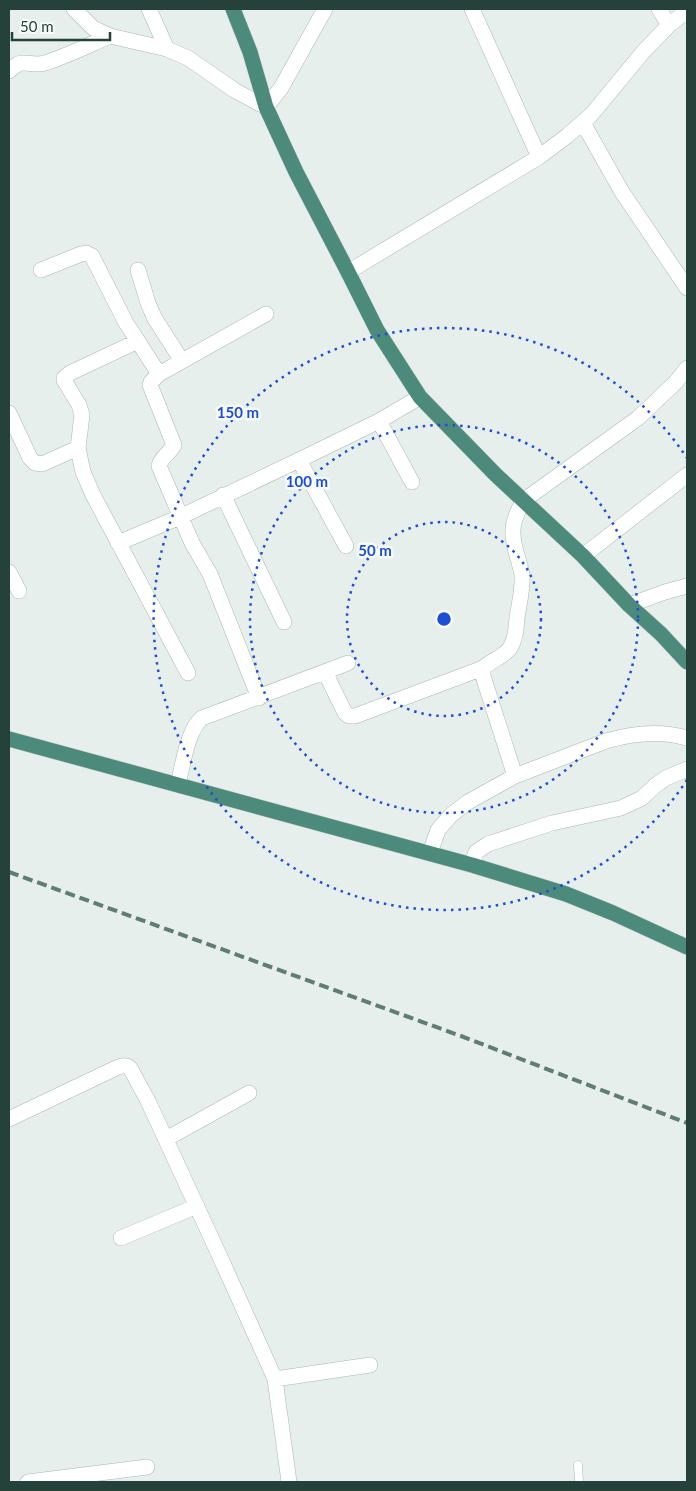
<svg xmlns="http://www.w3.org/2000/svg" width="696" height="1491" viewBox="0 0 696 1491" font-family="Lato,sans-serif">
<rect width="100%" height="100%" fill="#e6efeb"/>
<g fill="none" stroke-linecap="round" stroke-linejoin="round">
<g stroke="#a8b8b2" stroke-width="9">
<path id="service" d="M578,1465l1,17"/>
</g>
<g stroke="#a8b8b2" stroke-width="16">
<path id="minor" d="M149,9l18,40
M472,9l67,148
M659,9l10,16
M9,71c3,-3 6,-5 9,-7 7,-3 17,2 27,-1 22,-7 44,-18 65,-27
M266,107l15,-19 44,-79
M583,123l39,69 65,96
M41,270l40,-16 5,-1 6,3 34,67 33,51
M138,270l10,33 7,16 27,42
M348,272l191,-115 28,-21 24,-21 53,-64 25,-26 18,-14
M138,341l-68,32 -6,5v2l15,25 3,10 -4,33 5,24 10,23 95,178
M9,413l21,45 5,5 7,1 36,-16
M379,421l33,61
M299,460l47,86
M223,495l61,127
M118,543l62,-26 119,-57 80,-39 41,-24
M583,556l104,-81
M9,572l10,19
M629,605l36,-13 22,-6
M325,672l20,41 4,3h6l128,-48
M259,698l-49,-124 -18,-31 -33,-77c2,-9 10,-12 15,-21l-24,-60 1,-3 8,-8 107,-60
M515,776l-32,-100v-8c8,-8 21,-11 27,-20 6,-9 6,-20 7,-30 2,-14 6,-29 5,-43 -2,-14 -9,-27 -9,-41 -1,-12 5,-23 10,-33l115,-83 38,-36 11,-14
M178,784c5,-19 9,-53 24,-66l146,-55
M430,853l8,-23 13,-15 17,-13 47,-26 91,-35c27,-8 54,-11 81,-3
M472,865l4,-13 12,-8 64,-21 69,-15 21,-10 14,-13 10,-7 21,-9
M9,1119l107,-51c5,-2 9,-4 14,0l18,33 73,158 54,120 14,103
M166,1139l83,-46
M121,1238l76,-32
M275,1379l95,-14
M28,1482l119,-15"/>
</g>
<g stroke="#a8b8b2" stroke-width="16">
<path id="tertiary" d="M74,9l19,19 17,8 57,13 21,9 46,32 32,17"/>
</g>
<g stroke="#c2cac8" stroke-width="16">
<path id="trunk" d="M233,9l17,43 16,55 30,65 52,100 29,58 43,67 76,78 87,81 46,49 32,29 26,28
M9,739l463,126 94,29 47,19 74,34"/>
</g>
<use href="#service" stroke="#fff" stroke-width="8"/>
<use href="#minor" stroke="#fff" stroke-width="15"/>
<use href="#tertiary" stroke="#fff" stroke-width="15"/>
<use href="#trunk" stroke="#4c8a7c" stroke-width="15"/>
<path stroke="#5f7d75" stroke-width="4" stroke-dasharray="10 5" stroke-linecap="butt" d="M9,872l452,164 226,87"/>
</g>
<g fill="none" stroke="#1d4ed8" stroke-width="2.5" stroke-dasharray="2.5 5">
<circle cx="444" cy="619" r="97"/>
<circle cx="444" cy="619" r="194"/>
<path d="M687 780A291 291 0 1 1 687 458"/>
</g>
<circle cx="444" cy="619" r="8" fill="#1d4ed8" stroke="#f7fbf9" stroke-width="2.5"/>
<g font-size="15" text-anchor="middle" font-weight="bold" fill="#1d4ed8" stroke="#f7fbf9" stroke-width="5" stroke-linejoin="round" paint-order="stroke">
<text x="238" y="418">150 m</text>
<text x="307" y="487">100 m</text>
<text x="375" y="556">50 m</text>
</g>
<rect width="696" height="1491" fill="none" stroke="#24423a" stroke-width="20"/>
<path d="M12 32v8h98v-8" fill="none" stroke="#24423a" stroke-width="2.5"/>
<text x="20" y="32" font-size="15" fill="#24423a" stroke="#f7fbf9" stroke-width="4" paint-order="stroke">50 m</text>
</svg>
